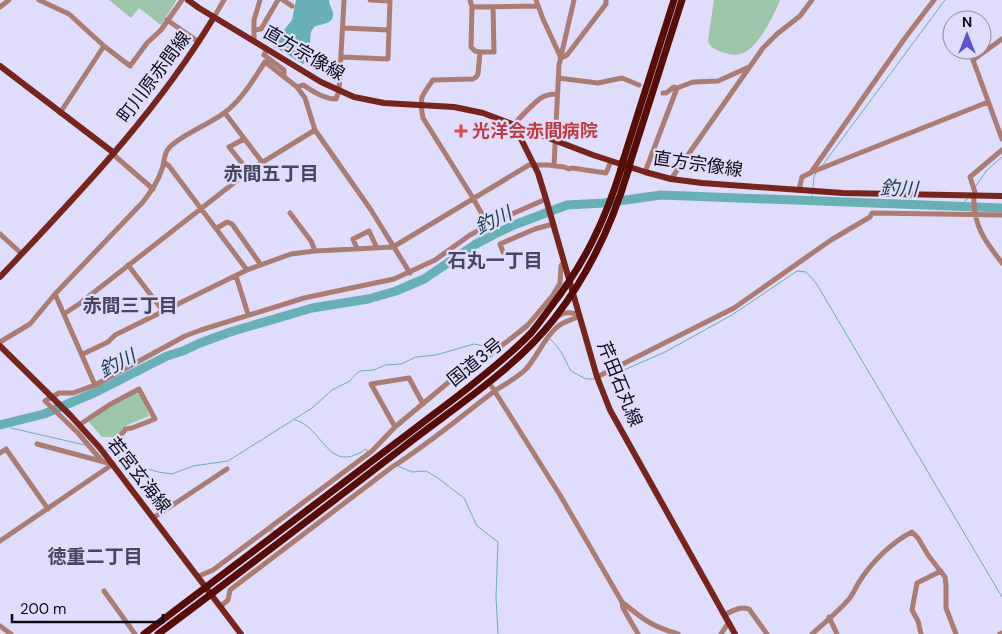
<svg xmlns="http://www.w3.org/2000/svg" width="1002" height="634" viewBox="0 0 1002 634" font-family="'DM Sans','Noto Sans JP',sans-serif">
<rect width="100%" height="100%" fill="#e0dcfb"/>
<path fill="#9dc5aa" d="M109,0h67v1l-15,24 -22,-17 -8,10z
M714,0h66c-5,14 -22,46 -35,52 -7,4 -15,3 -23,0 -7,-3 -12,-4 -14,-11z
M136,393l6,2 7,21 -22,9 -12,12h-13l-14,-16 20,-13z"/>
<path fill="#68b0b6" d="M296,0h33c0,5 3,8 4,13 1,12 -11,10 -19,14l-3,5 -3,29 -5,3 -28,-17 -2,-3 19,-24z"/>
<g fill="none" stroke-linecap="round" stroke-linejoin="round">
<path stroke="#68b0b6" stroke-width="1" d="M822,166l123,-166
M976,186l10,-15 16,-14
M813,188l1,-11 2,-4
M812,201v-6
M961,207l7,-10
M518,330l10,-8
M550,339c13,12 13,18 21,32l15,8h8
M615,374l50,-22 67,-37 65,-44 9,1 10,11 186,314
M295,420c29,7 32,56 71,29l2,2
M11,428l74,17
M106,450l6,2 12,10 34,10 14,2 21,-8 35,-5 84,-53 20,-18 18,-9 5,-6 5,-4 14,-1 11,-5 16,-1 15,-7 20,-2 38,-11 14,3 9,-1
M398,466l14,6 14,-1 12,7 26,20 13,28 21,16 -2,55 2,37"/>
<path stroke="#68b0b6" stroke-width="9" d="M0,425l44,-11 52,-22 71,-36 16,-5 17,-8 30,-11 82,-24 56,-9 28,-8 28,-12 52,-35 19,-10 19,-9 53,-20 37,-2 57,-8 341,13"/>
<path stroke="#c0bdd9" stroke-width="5" stroke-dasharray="5 2.5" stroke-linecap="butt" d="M270,528l14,21"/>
<path stroke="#ab7c74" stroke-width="5" d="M39,0l30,14 35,32 26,20 17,-23 14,-13 21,-30
M283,0l9,6
M370,0l20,1
M470,0l2,7 -1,40 4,4 5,1
M536,0l7,19 18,39
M0,7l9,-7
M472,7l66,-1
M214,17l10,-17
M167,20l32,22
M343,28l46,2
M254,30l7,-1 17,-29
M1002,39l-29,21 29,79
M254,41v-21l6,-20
M267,49l-3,6 20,15v5
M342,57l46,2 2,-59
M561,58l6,-3 39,-51v-4
M558,78l40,5 24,-5 17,7
M297,87l6,-2c10,6 20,14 33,14l3,-8 5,-91
M663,93h3l8,-6 3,1
M60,113l44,-67
M225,113l37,49
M514,125c2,-4 22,-24 27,-27 4,-3 11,-4 16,-4
M244,139l-15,8 20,25
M1002,150l-32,27 5,15c-2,4 -1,6 -1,11 1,26 13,40 28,60
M114,153l1,3 38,33
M164,162l5,4 78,104
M554,166l5,-101 15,-65
M812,171l93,-133 29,-38
M645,172l32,-84 16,-6 25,-1 31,-14
M671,179l92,-131 14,-14 23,-18 12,-16
M799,190l3,-13 10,-5 176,-70
M290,213l21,28 4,10
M488,225l-15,-27 -50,-80c-4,-20 -2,-22 10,-38l40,-1 3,-2 2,-3 2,-22h14l-1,-45
M217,228l10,-6 5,2 29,41
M0,234l22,20
M357,249l-4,-10 16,-8 8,17
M503,252l-3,-8 35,-15 18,-5
M128,265l35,46
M236,276l12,38
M55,294l40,91
M64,314l15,-10 174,-136 62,-38
M557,317c6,-5 16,-6 22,-1
M0,342l30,-18 25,-30 88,-92c8,-11 15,-20 19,-33 3,-7 1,-15 7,-21 10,-12 41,-24 55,-35 17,-12 29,-33 41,-51l32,25 8,11 10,32 56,80 39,63
M83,354l25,-12 7,-7 132,-65 44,-16 24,-3 78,-4 136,-82h19l16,2 5,2 3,-1 34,5 5,-12
M597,377l137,-69 97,-68 39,-23 2,-4 130,2
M492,387l68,108 62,107 1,6 15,26
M79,425l30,-20 30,-16 16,30 -23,9 -6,1 -10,11 -4,3
M395,427l-24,-43 38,-6 14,26
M37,444l75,20
M0,453l6,-4 42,60
M102,461l-24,-28 -33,-32 14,-8h14l22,-8 90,-49 16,-6 103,-32 90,-19 41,-19 35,-25 26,-14 50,-22
M153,518l74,-49
M0,541l113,-77
M199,576l14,-6 159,-119 23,-24 55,-46 28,-17 49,-38 26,-31 7,-12 1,-17 3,-4
M104,591l31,43
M622,602c22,18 29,24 56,32
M221,606l7,-6 2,-10 162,-123c35,-22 67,-49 100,-74 11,-8 24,-14 34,-24 11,-12 17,-29 30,-41 7,-7 15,-7 23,-12
M724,615c8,-4 16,-9 25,-6l18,25
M829,617l8,17
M0,626l11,8
M721,634l8,-12
M812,634c11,-10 28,-24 37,-35 5,-6 7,-13 12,-20 12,-18 31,-37 51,-47l6,6 10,17 17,22 1,8v23l10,26
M921,634l-3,-13 -6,-11 5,-27 24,-12
M1000,634l2,-1"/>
<path stroke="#75251d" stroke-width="6" d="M188,0l11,8 122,74 33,15 30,6 70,4 29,6 110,42 52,17 26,7 31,4 141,10 159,3
M0,66l114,87
M525,128l-4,11 17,34 8,26 51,178 13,33 125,224
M0,277c77,-82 156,-163 214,-260
M0,346l71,70 29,32 141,186"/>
<path stroke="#560c07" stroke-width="7" d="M623,161l51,-161
M630,163l52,-163
M144,634l315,-239c25,-20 50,-39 72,-62 7,-8 13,-17 19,-25 34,-44 55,-87 71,-139
M158,634c83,-62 165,-125 247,-188 50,-39 110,-77 149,-127 35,-45 58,-94 74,-148"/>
<path stroke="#560c07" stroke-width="7" d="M621,169l2,-8
M628,171l2,-8"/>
</g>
<path fill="#e0444e" stroke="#e0dcfb" stroke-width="2" d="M458.5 123.5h5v5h5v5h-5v5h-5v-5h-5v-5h5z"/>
<g text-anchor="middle" stroke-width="4.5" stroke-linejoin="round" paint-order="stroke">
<g font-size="18" fill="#0e0c16" stroke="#e0dcfb">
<text transform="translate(304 53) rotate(30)" y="6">直方宗像線</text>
<text transform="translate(154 77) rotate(-53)" y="6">町川原赤間線</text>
<text transform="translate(698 164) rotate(8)" y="6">直方宗像線</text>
<text transform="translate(475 362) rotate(-39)" y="6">国道3号</text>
<text transform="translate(620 384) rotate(68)" y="6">芹田石丸線</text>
<text transform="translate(139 475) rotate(52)" y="6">若宮玄海線</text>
</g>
<g font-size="18" font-weight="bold" fill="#be3a42" stroke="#e0dcfb" text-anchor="start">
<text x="472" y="137">光洋会赤間病院</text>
</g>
<g font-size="19" font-weight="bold" fill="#49455f" stroke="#e0dcfb">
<text x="271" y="180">赤間五丁目</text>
<text x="495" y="267">石丸一丁目</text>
<text x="130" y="312">赤間三丁目</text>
<text x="95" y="563">徳重二丁目</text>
</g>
<g font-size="19" font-style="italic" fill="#1b3f41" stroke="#e0dcfb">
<text transform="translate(899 188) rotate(2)" y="7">釣川</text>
<text transform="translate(493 220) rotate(-26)" y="7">釣川</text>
<text transform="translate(117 363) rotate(-27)" y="7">釣川</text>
</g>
</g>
<g transform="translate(967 35)"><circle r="24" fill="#e0dcfb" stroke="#8c899f"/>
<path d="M0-4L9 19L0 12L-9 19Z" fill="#5d52ca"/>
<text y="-8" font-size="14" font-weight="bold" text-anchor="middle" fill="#0e0c16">N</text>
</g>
<path d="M12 614v8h151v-8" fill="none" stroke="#0e0c16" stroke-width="2.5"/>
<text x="20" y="614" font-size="15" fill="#0e0c16" stroke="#e0dcfb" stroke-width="4" paint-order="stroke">200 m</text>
</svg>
